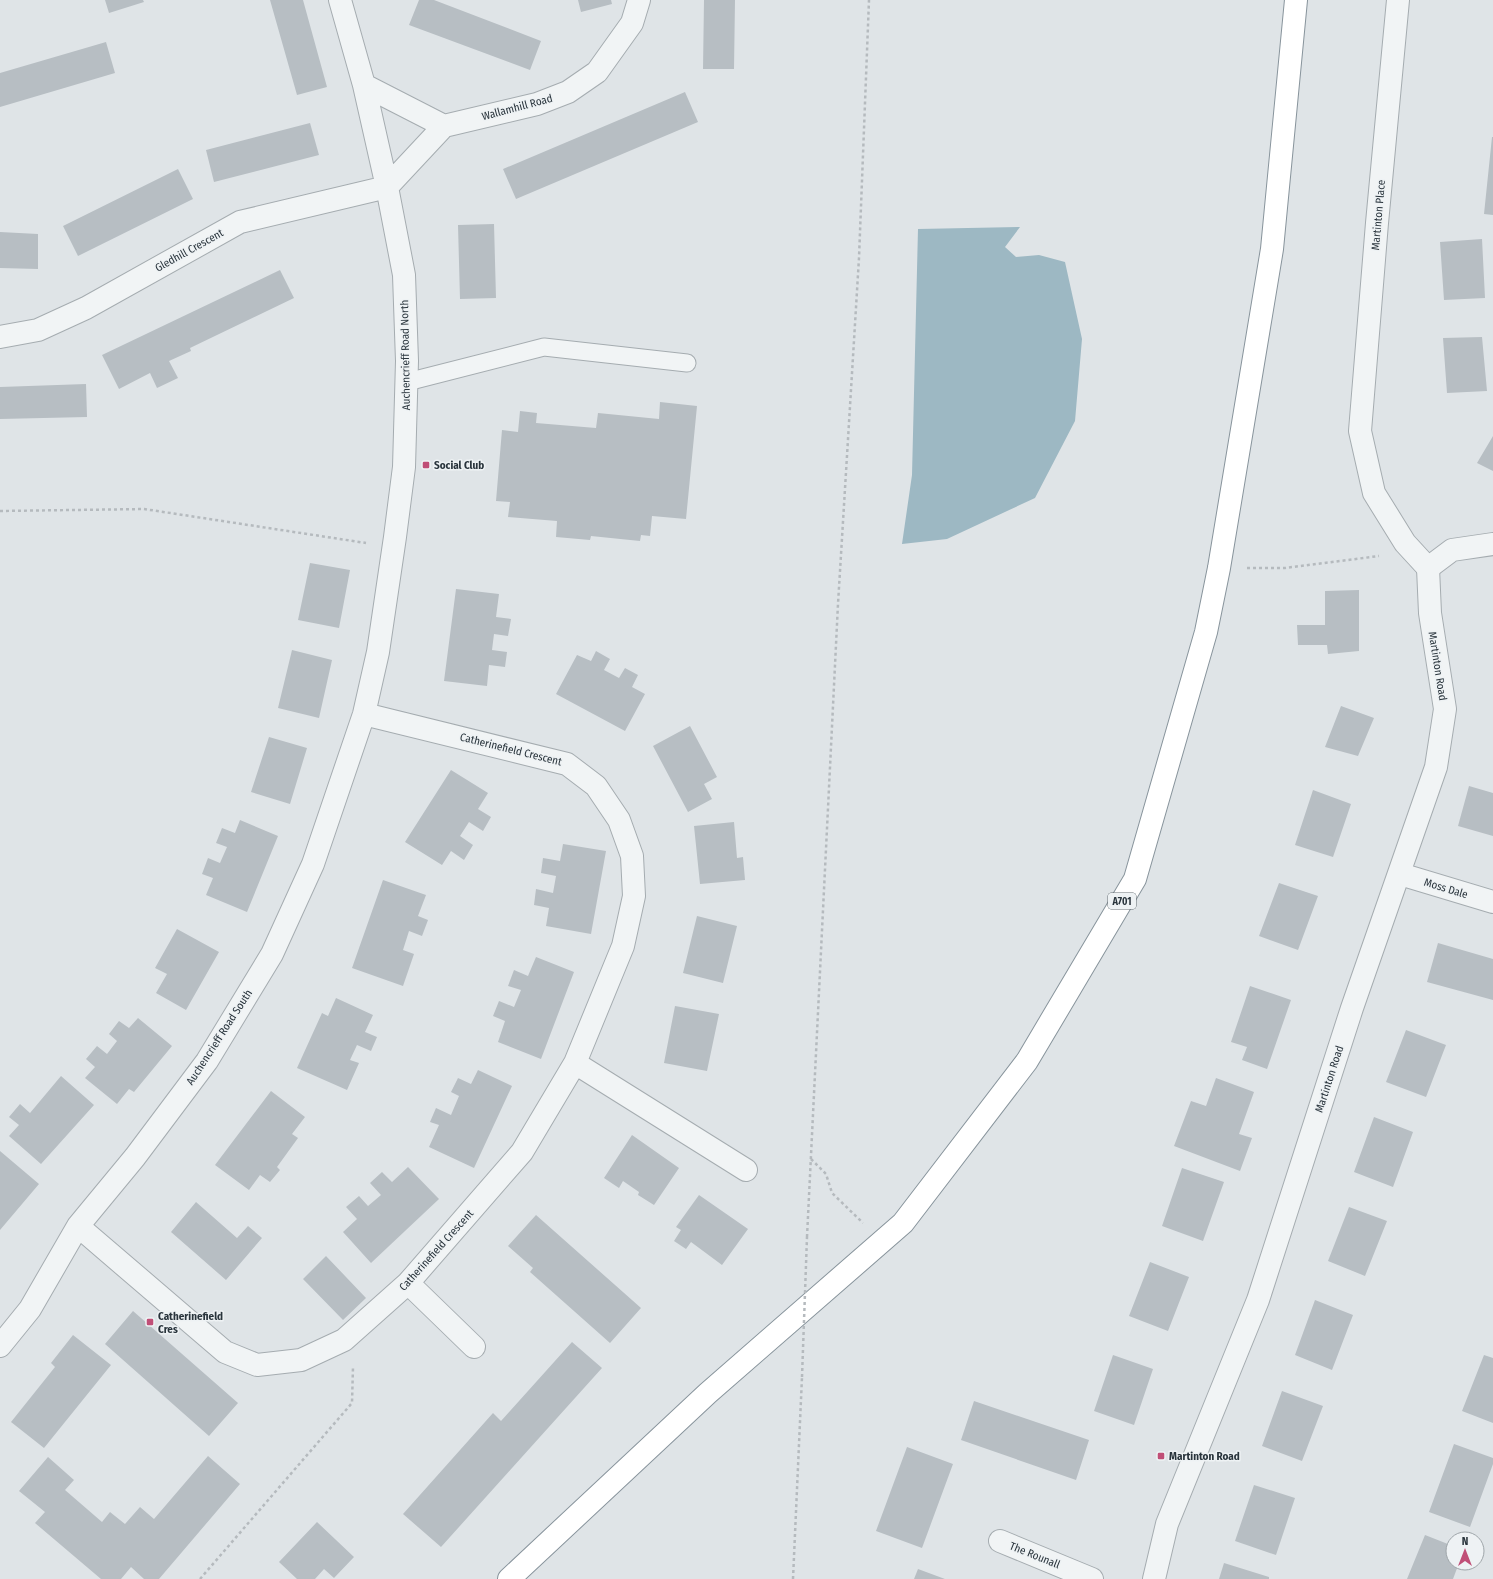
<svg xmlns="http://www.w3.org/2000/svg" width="1493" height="1579" viewBox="0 0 1493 1579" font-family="'Fira Sans Condensed',sans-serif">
<rect width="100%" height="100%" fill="#dfe4e7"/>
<path fill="#9db8c3" d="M1020,227l-15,20 11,10 23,-2 26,7 17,77 -7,82 -40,77 -88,41 -45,5 10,-69 6,-246z"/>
<path fill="#b7bec3" d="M105,0h38l1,2 -35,11z
M270,0h33l24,87 -30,8z
M419,0h15l107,41 -11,29 -121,-45z
M578,0h33l1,4 -31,8z
M704,0h31l-1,69h-31z
M106,42l9,31 -115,34v-34z
M685,92l13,30 -182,77 -13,-30z
M310,123l9,32 -105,27 -8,-32z
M1492,137h1v78l-9,-1z
M178,169l15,30 -115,57 -15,-30z
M494,224l2,74 -36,1 -2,-74z
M0,232l38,2v35l-38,-1z
M1482,239l3,59 -41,2 -4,-58z
M280,270l14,28 -104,50 1,3 -22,10 9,17 -21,10 -7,-15 -31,16 -17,-34z
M1482,337l5,54 -40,2 -4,-55z
M86,384l1,33 -87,2v-32z
M660,402l37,4 -11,113 -34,-3 -2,20 -9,-1 -1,6 -49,-5 -1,4 -34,-3 1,-16 -49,-4 2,-15 -14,-1 6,-71 16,2 2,-21 17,2 -1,10 60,5 2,-15 61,6z
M1493,436v35l-16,-8z
M310,563l40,7 -11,58 -41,-8z
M456,589l43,5 -3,23 15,2 -3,17 -14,-2 -2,16 15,2 -2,15 -16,-2 -2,21 -43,-5z
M1359,590v61l-31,3 -1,-9h-29l-1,-20h28v-34z
M292,650l40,10 -13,58 -41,-10z
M596,651l14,8 -6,11 15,8 6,-10 13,7 -6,12 13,7 -20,37 -69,-37 21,-39 14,6z
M1341,706l33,12 -16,38 -33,-9z
M690,726l27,51 -13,7 8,15 -24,13 -35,-66z
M269,737l38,11 -17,56 -39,-12z
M451,770l37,23 -10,16 13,8 -8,14 -14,-9 -9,14 13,9 -9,15 -13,-9 -9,14 -37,-23z
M1469,786l24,7v43l-35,-10z
M1313,790l38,14 -18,53 -38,-12z
M240,820l38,16 -31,76 -41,-17 7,-17 -11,-4 6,-16 12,5 7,-16 -11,-4 6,-15 13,5z
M734,822l3,36 6,-1 2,23 -45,4 -6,-58z
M563,844l43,7 -15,83 -45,-8 3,-18 -15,-3 2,-16 17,4 3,-17 -15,-3 2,-15 17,3z
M383,880l43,15 -8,21 10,4 -6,16 -13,-5 -6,19 11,4 -11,32 -51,-18z
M1279,883l39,13 -20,54 -39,-14z
M697,916l40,10 -14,57 -40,-10z
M177,929l42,23 -33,58 -30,-17 11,-19 -12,-6z
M1438,943l55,16v41l-66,-18z
M536,957l38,15 -33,87 -43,-17 7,-21 -12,-5 6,-15 15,6 7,-17 -13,-4 6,-16 14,6z
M1250,986l41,14 -24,69 -25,-9 5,-13 -16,-5z
M336,998l37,17 -8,17 12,5 -6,14 -14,-6 -7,15 9,3 -12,27 -50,-22 25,-55 6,3z
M675,1006l44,8 -12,57 -43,-8z
M138,1018l34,28 -38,46 -5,-3 -12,15 -32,-26 10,-11 -9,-8 11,-13 10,8 10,-13 -8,-7 10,-13 10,7z
M1406,1030l40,15 -20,52 -40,-15z
M478,1070l34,16 -38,82 -45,-21 10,-22 -9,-3 6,-14 15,7 8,-19 -8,-4 7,-14 13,6z
M61,1076l33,29 -53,59 -32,-28 10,-11 -10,-8 11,-13 10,9z
M1216,1078l38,14 -15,42 13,4 -12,33 -66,-25 17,-45 15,5z
M271,1091l34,26 -13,17 6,4 -21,29 3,3 -10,12 -10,-7 -11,15 -34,-25z
M1374,1117l39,15 -20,55 -39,-15z
M632,1135l47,33 -25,37 -16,-10 1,-3 -16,-11 -4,7 -15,-10z
M0,1151l39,33 -39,46z
M408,1167l31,32 -68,64 -28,-31 14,-13 -11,-12 13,-11 9,10 13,-11 -11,-12 12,-11 10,10z
M1182,1168l42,14 -21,59 -41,-15z
M699,1195l49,34 -26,36 -31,-23 -5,7 -12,-8 7,-11 -5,-3z
M196,1202l41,36 11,-12 14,12 -36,42 -55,-48z
M1349,1207l38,14 -22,55 -37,-15z
M536,1215l105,93 -31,35 -80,-71 3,-4 -25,-22z
M326,1256l40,42 -23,22 -40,-41z
M1150,1262l39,15 -21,54 -39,-15z
M1315,1300l38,15 -21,55 -37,-15z
M133,1311l105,92 -29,33 -104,-92z
M73,1335l38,30 -67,83 -33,-26 44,-55 -4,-4z
M572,1342l30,26 -161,179 -38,-33 90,-101 8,8z
M1113,1355l40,14 -19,56 -40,-14z
M1484,1355l9,3v65l-31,-12z
M1282,1391l41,15 -21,55 -40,-15z
M974,1401l115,39 -13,40 -115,-40z
M1454,1444l39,14v6l-23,63 -41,-15z
M907,1447l46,17 -31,84 -46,-17z
M208,1456l32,28 -81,95h-15l-13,-12 -10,12h-20l-66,-56 10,-11 -26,-21 29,-34 26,23 -9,10 37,32 8,-10 15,12 15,-17 14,12z
M1254,1485l41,13 -19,57 -41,-14z
M317,1522l37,35 -20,21 -10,-9 -9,10h-18l-18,-17z
M1425,1535l28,11v17h6l-6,16h-46z
M1224,1563l45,14v2h-50z
M918,1569l27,10h-31z"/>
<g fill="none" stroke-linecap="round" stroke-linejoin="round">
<g stroke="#a5acb0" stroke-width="19">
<path id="service" d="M407,382l137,-35 143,16"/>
</g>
<g stroke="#a5acb0" stroke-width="24">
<path id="minor" d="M364,85l80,41
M0,337l38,-7 48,-22 154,-86 147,-35 57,-61 93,-22 31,-12 29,-20 35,-49 7,-23
M1400,874l93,28
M575,1063l171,107
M78,1226l147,126 32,13 44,-5 43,-20 64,-57 114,-131 53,-89 48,-117 11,-50 -2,-40 -13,-36 -23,-34 -29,-22 -203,-50
M408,1283l66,64
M0,1346l30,-37 48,-83 57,-69 72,-96 65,-107 41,-90 51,-150 14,-62 17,-115 9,-70 3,-106 -3,-86 -17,-88 -23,-102 -24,-85
M1000,1541l92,38
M1154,1579l13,-55 91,-224 94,-292 84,-241 9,-58 -15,-96 -2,-45"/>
</g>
<g stroke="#a5acb0" stroke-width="24">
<path id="tertiary" d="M1398,0l-21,223 -17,208 14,62 31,50 23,25 24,-18 41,-6"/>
</g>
<g stroke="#88949c" stroke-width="24">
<path id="trunk" d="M509,1579l199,-186 195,-170 124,-162 108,-182 71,-247 13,-64 53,-319 24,-249"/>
</g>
<path stroke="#b5babe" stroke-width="2.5" stroke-dasharray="3 3" stroke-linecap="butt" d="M0,511l144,-2 222,34
M1247,568h38l94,-12
M811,1159l15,15 6,19 31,30
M807,1237l31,-633 21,-346 10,-258
M200,1579l152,-176 1,-36
M793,1579l9,-202"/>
<use href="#service" stroke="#f1f4f5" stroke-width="17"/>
<use href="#minor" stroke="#f1f4f5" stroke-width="22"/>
<use href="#tertiary" stroke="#f1f4f5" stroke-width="22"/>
<use href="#trunk" stroke="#fff" stroke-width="22"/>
<path stroke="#b5babe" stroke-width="2.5" stroke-dasharray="3 3" stroke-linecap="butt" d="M802,1377l5,-140"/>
</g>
<g fill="#c04f77" stroke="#eef2f4" stroke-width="1.5">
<rect x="422" y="461" width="8" height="8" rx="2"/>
<rect x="146" y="1318" width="8" height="8" rx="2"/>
<rect x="1157" y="1452" width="8" height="8" rx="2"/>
</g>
<g text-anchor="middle" stroke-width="3" stroke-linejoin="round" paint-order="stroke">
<rect fill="#eef2f4" stroke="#646d73" stroke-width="1" x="1108" y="893" width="28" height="16" rx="3"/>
<g font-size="10" font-weight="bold" fill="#29343c">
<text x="1122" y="905">A701</text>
</g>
<g font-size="11" fill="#29343c" stroke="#eef2f4">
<text transform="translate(517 107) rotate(-15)" y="4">Wallamhill Road</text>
<text transform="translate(1378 215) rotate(-85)" y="4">Martinton Place</text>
<text transform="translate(189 250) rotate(-29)" y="4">Gledhill Crescent</text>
<text transform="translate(405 355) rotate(-91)" y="4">Auchencrieff Road North</text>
<text transform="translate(1438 666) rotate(81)" y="4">Martinton Road</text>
<text transform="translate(511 749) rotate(14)" y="4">Catherinefield Crescent</text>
<text transform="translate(1446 888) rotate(17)" y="4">Moss Dale</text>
<text transform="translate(219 1037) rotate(-57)" y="4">Auchencrieff Road South</text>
<text transform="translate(1329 1079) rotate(-72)" y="4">Martinton Road</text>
<text transform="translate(436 1250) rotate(-48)" y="4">Catherinefield Crescent</text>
<text transform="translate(1035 1555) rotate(22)" y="4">The Rounall</text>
</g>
<g font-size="11" font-weight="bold" fill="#29343c" stroke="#eef2f4" text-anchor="start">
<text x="434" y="469">Social Club</text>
<text x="158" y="1320">Catherinefield<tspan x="158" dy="13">Cres</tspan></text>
<text x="1169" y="1460">Martinton Road</text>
</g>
</g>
<g transform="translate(1465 1551)"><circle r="19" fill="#eef2f4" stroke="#9fa6aa"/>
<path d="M0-3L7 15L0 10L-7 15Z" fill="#c04f77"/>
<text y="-6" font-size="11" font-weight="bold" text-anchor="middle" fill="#29343c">N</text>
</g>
</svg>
